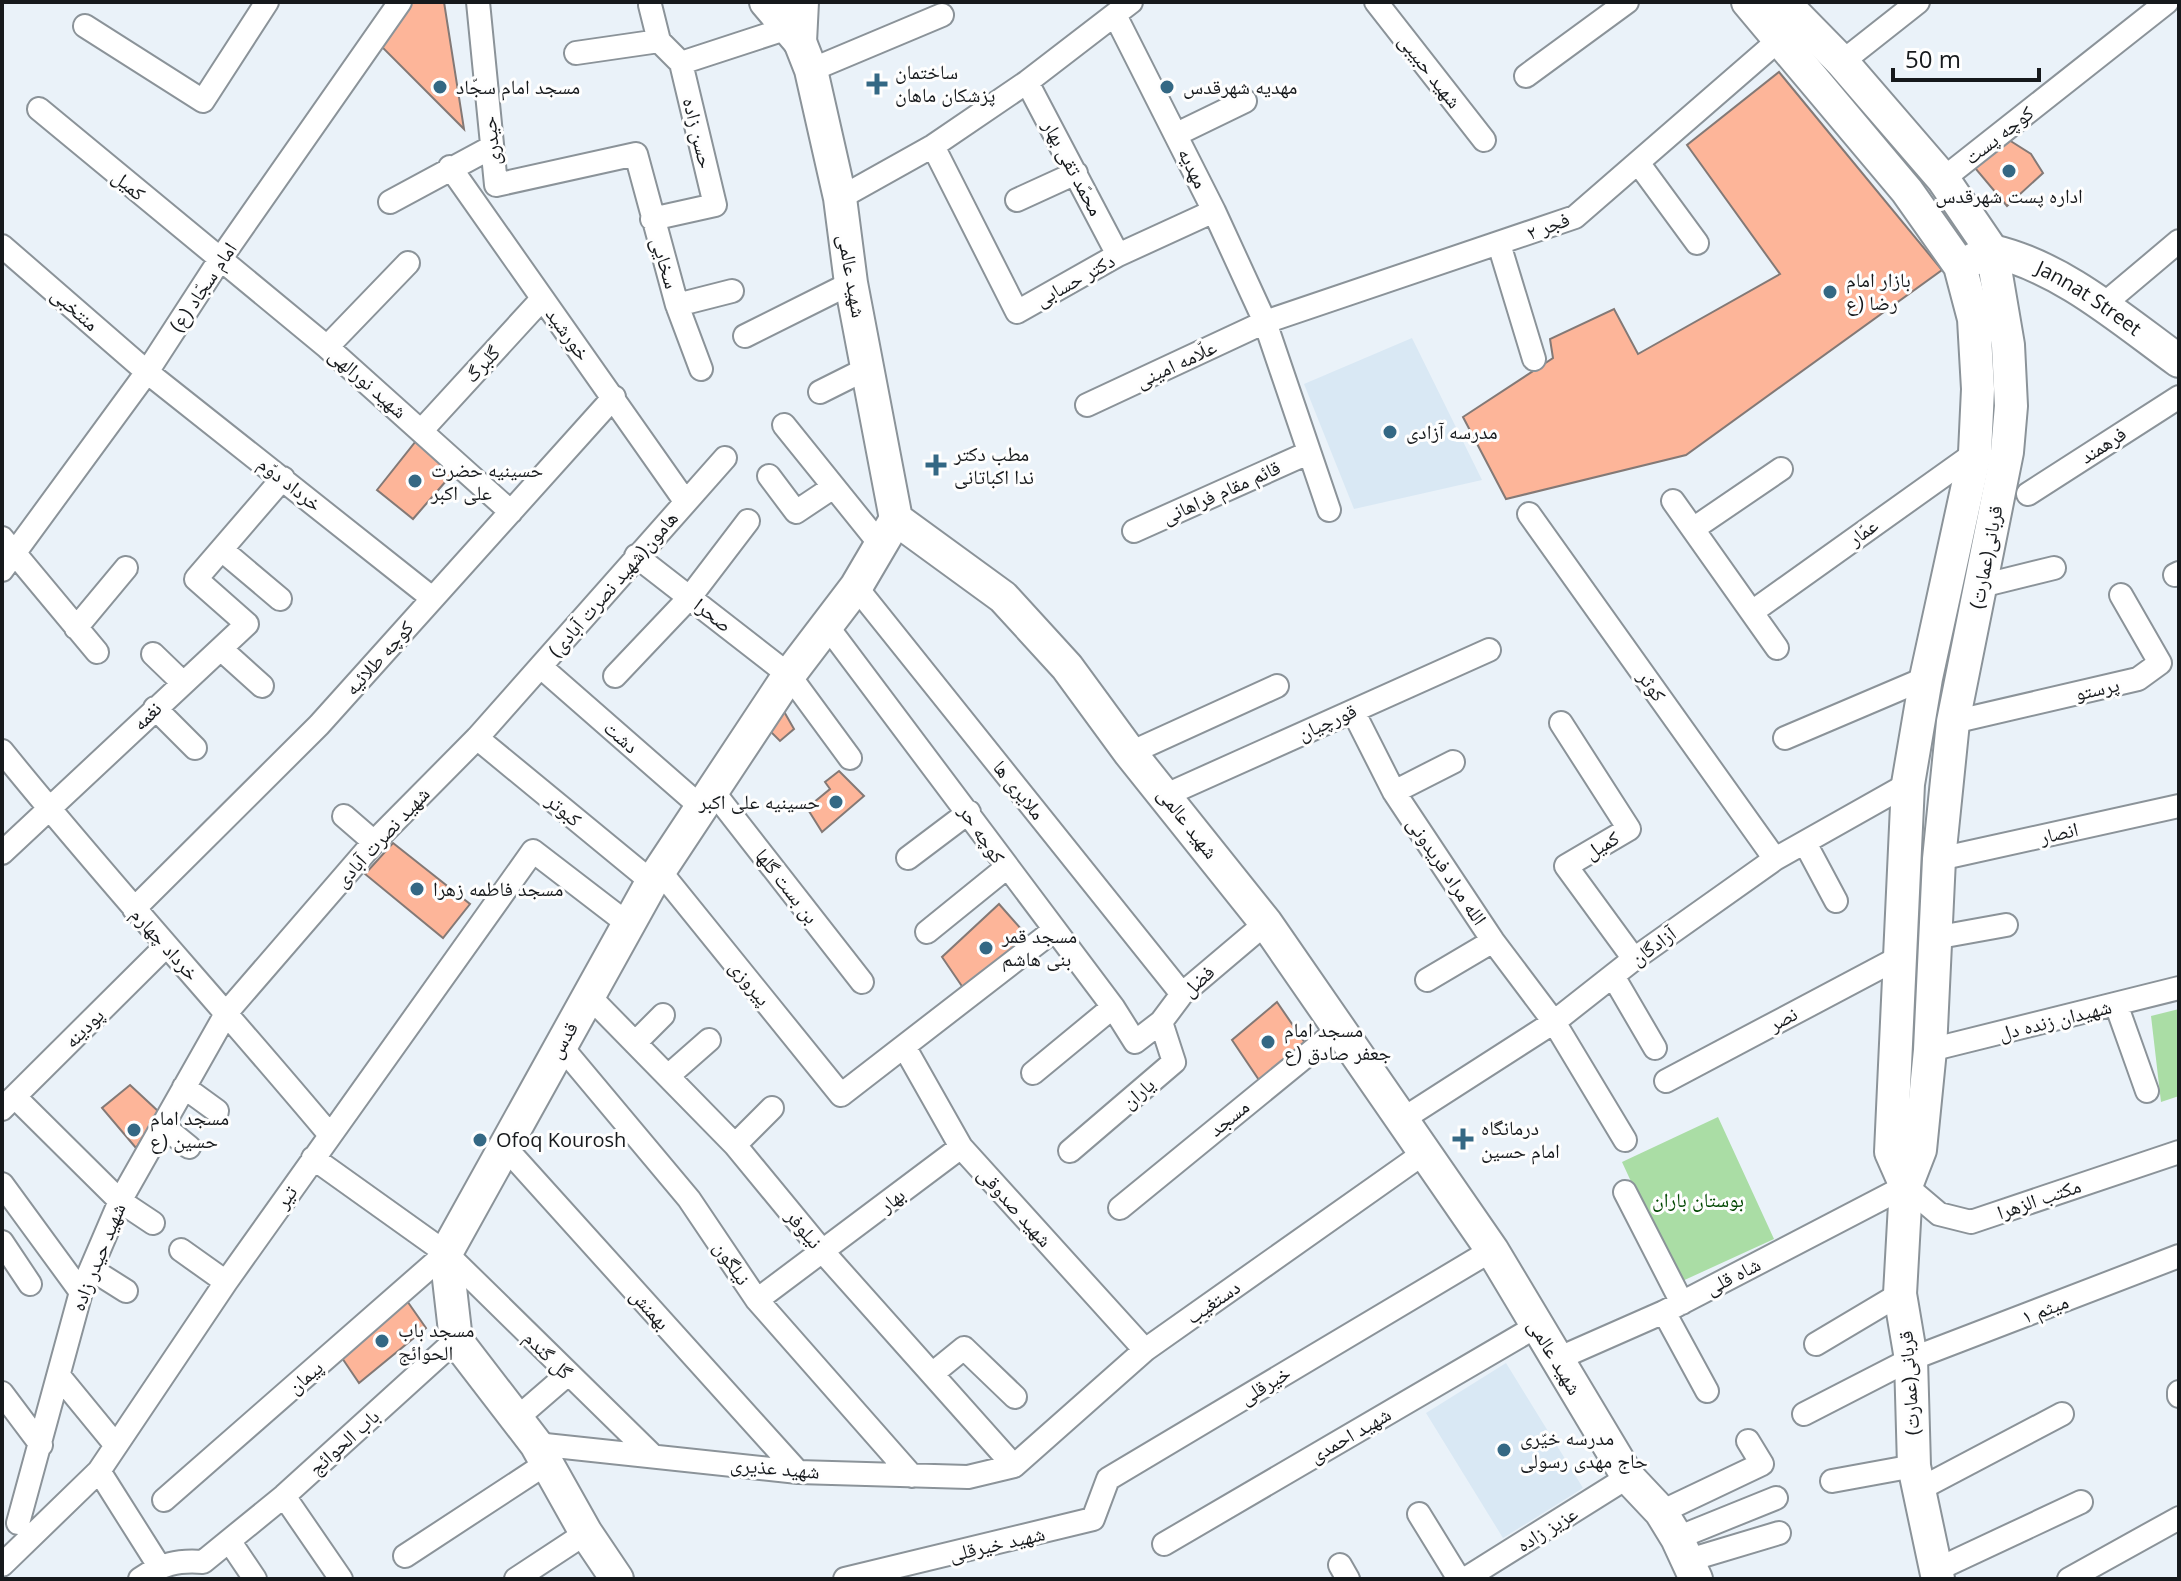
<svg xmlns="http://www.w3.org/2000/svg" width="2181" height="1581" viewBox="0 0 2181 1581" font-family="'Open Sans','Noto Naskh Arabic',sans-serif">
<rect width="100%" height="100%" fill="#eaf2f9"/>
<path fill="#d9e8f4" d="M1412,338l70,142 -128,29 -50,-125z
M1506,1363l77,125 -80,50 -77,-125z"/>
<path fill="#aadda5" d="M2179,1009v87l-18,6 -10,-86z
M1718,1117l56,122 -96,44 -56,-121z"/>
<path fill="#fdb599" stroke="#837976" stroke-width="2" d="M411,2h33l20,127 -83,-83z
M1779,72l163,198 -256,185 -180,44 -43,-82 90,-59 -3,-19 64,-30 24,45 142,-80 -93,-129z
M2009,140l22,14 12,19 -36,33 -32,-38z
M416,441l37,32 -40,46 -36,-29z
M782,708l12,21 -14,12 -14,-14z
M839,771l25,25 -42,36 -15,-24 23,-19 -5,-7z
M393,843l77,61 -27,34 -78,-64z
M999,904l31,35 -62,56 -26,-38z
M1277,1002l28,41 -46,37 -27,-40z
M130,1085l29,27 -23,36 -34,-40z
M405,1298l21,30 -67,55 -19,-28z"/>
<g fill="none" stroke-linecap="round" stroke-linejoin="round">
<g stroke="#8b9399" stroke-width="26">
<path id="street" d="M478,2l18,183 140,-31 41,151 24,64
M1376,2l108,138
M650,5l9,36 22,22 34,142 -63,14
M1116,17l98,194 51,111 64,188
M85,26l118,75 64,-99
M576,53l83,-12
M1842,62l76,-60
M681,63l107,-35
M811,70l131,-55
M1526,76l101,-74
M1027,82l91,173
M39,109l288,238 184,165
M1177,134l68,-33
M933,146l84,166 101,-57 96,-44
M1639,164l58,79
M450,167l235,334
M1943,179l224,-177
M840,198l93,-52 94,-64 104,-80
M1017,200l59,-27
M390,202l102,-55
M1499,244l35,115
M2,246l145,126 285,226
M677,305l55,-14
M2103,305l76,-64
M745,336l106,-53
M327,347l81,-84
M820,392l50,-25
M1087,405l178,-83 310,-105 205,-178
M784,425l96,119
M422,430l120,-131
M769,476l27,36 36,-24
M2028,494l151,-97
M1673,501l104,147
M1529,514l246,345
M1693,529l88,-60
M1134,531l174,-78
M2,538l95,114
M222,550l58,49
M636,556l153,119 61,83
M2,570l145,-198 72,-111 181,-259
M2175,575l4,-2
M1981,586l73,-18
M856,587l326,407
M1752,612l223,-159
M827,626l286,381 22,35 26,-20 21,-28 84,-71
M76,628l50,-60
M222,650l40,36
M153,654l29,28
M541,667l160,140
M615,676l75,-79 58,-76
M155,708l40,40
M1353,711l41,81 99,149 61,81 71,118
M1953,722l185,-43 22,-16 -39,-68
M1561,723l68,106 -63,37 68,93
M477,738l175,144
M1785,738l141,-60
M2,751c106,131 220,255 328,384
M1130,753l147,-67
M712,790l150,192
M1394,792l59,-30
M1166,795l323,-145
M344,816l30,26
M1805,843l31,58
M2,853l245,-229 -51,-45 87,-101
M908,858l61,-46
M1939,859l240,-53
M659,870l182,225 212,-164
M134,909l185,-184 295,-328
M927,932l79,-64
M1934,938l72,-13
M1613,976l42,72
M1427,980l66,-39
M589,996l146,149 89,108 190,213
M2116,1004l31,87
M635,1043l28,-28
M560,1045l129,154 68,101 155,176
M905,1048l56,99 184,203
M1930,1050l249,-62
M1033,1073l80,-66
M668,1076l41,-36
M1666,1081l234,-124
M184,1087l33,24
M15,1097l105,104 33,22
M2,1109l163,-162
M1403,1119l151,-97 80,-63 141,-100 133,-75
M162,1125l27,22
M503,1145l295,327
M735,1145l37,-37
M1070,1151l104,-89 -13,-40
M313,1158l133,95 206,202
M2,1184l79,108
M1625,1192l57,111
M1120,1208l219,-179
M2,1242l28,42
M181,1250l45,32
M91,1269l35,22
M757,1300l204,-153
M1664,1312l43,79
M1816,1344l84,-50
M1555,1360l109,-48 242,-126 33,28 32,8 208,-70
M932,1374l32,-26 51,49
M59,1376l55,67
M2179,1392v4
M2,1393l39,52
M1804,1414l107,-55 268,-103
M516,1419l52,-45
M536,1444l262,28 170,5 46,-11 131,-116 279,-197
M99,1471l60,95
M1832,1481l82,-15
M1918,1490l144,-76
M284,1496l57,83
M164,1500l282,-247
M1661,1512l101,-48 -14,-23
M1419,1514l40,65
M18,1523l63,-231 39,-91 107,-189 147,-170 103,-104 248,-280
M1677,1538l99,-40
M230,1542l25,37
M1164,1544l373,-218
M405,1556l142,-93
M1689,1560l90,-27
M2,1565l97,-94 127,-189 307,-431 95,73
M1340,1565l8,14
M1936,1570l145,-68
M140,1579c22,-15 37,-19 63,-17l81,-66 172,-156
M516,1579l70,-46
M845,1579l248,-60 15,-40 384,-229
M1465,1579l163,-102
M2069,1579l110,-61"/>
</g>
<g stroke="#8b9399" stroke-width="36">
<g id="secondary">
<path d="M766,2l34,40 2,-40"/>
<path d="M1748,2l159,189 53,75 14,53 4,70 -3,64 -49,225 -18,106 -17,368 15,34"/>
<path d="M1783,2l59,60 101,117 49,72 16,94 3,61 -4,46 -54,270 -14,137 -9,191 -10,100 -14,36 -6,108 11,65 3,107 24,113"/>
<path d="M800,42l11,28 29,128 11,85 45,236 107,78 64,70 63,86 136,170 226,327 136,227 33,35 16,26 19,41"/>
<path id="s1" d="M1974,259l18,-8c70,16 129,68 187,110"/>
<path d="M617,1579l-31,-46 -50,-89 -80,-104 -10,-87 206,-371 137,-207 67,-88 40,-68"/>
</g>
</g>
<use href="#street" stroke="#fff" stroke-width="22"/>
<use href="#secondary" stroke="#fff" stroke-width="32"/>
</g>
<g fill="#346884" stroke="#fefefe" stroke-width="3">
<path d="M873 72h8v8h8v8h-8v8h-8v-8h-8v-8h8z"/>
<circle cx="440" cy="87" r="8"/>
<circle cx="1167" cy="87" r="8"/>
<circle cx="2009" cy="171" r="8"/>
<circle cx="1830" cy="292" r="8"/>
<circle cx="1390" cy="432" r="8"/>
<path d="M932 453h8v8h8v8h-8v8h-8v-8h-8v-8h8z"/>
<circle cx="415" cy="481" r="8"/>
<circle cx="836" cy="802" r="8"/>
<circle cx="417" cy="889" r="8"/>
<circle cx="986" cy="948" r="8"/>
<circle cx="1268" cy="1042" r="8"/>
<circle cx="134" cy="1130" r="8"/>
<path d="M1459 1127h8v8h8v8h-8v8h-8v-8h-8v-8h8z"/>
<circle cx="480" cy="1140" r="8"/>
<circle cx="382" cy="1341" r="8"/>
<circle cx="1504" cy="1450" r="8"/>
</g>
<g text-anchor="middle" stroke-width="6" stroke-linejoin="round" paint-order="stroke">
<g font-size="20" fill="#16191c" stroke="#fefefe">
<text transform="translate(1430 71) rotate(52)" y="7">شهید حبیبی</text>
<text transform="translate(698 133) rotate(76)" y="7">حسن زاده</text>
<text transform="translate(1999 135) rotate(-38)" y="7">کوچه پست</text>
<text transform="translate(491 141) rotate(-96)" y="7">حیدری</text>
<text transform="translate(1073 168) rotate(62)" y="7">محمّد تقی بهار</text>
<text transform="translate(1193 168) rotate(64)" y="7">مهدیه</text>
<text transform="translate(129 185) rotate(40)" y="7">کمیل</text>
<text transform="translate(1548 226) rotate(-21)" y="7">فجر ۲</text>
<text transform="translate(665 263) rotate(73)" y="7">سخایی</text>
<text transform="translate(852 276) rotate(80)" y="7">شهید عالمی</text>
<text transform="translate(1075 280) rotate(-29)" y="7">دکتر حسابی</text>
<text transform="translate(203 287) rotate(-56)" y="7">امام سجّاد (ع)</text>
<text dy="7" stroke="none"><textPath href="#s1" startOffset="128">Jannat Street</textPath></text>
<text transform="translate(75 309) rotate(41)" y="7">منتخبی</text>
<text transform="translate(568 334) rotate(54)" y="7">خورشید</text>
<text transform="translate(482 364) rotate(-47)" y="7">گلبرگ</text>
<text transform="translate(1176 364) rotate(-25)" y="7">علّامه امینی</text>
<text transform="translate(368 383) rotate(41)" y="7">شهید نورالهی</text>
<text transform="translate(2103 445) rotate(-33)" y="7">فرهمند</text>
<text transform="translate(290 484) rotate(38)" y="7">خرداد دوّم</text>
<text transform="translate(1221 492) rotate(-24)" y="7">قائم مقام فراهانی</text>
<text transform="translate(1863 532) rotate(-36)" y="7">عمّار</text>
<text transform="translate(1986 557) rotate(-79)" y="7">(عمارت)قربانی</text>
<text transform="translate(613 584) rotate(-49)" y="7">(شهید نصرت آبادی)هامون</text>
<text transform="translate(713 615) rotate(38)" y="7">صحرا</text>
<text transform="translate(379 658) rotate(-48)" y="7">کوچه طلائیه</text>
<text transform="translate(1652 686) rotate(55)" y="7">کوثر</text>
<text transform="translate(2097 689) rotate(-13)" y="7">پرستو</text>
<text transform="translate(147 716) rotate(-44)" y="7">نغمه</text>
<text transform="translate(1327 722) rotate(-24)" y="7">قورچیان</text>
<text transform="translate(621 737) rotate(41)" y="7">دشت</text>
<text transform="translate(1019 790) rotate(51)" y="7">ملایری ها</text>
<text transform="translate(564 810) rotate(40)" y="7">کبوتر</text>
<text transform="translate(1188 823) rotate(52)" y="7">شهید عالمی</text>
<text transform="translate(2059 833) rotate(-13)" y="7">انصار</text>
<text transform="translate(982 834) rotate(56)" y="7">کوچه حر</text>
<text transform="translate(382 837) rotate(-47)" y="7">شهید نصرت آبادی</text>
<text transform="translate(1602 845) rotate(-30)" y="7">کمیل</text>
<text transform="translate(1447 871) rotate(56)" y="7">الله مراد فریدونی</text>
<text transform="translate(787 886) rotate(52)" y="7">بن بست گلها</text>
<text transform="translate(165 944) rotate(48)" y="7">خرداد چهارم</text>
<text transform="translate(1653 946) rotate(-36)" y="7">آزادگان</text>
<text transform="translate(1198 981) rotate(-42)" y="7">فضل</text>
<text transform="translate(750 983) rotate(51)" y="7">پیروزی</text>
<text transform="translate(1783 1019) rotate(-28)" y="7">نصر</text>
<text transform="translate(2055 1020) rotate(-14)" y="7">شهیدان زنده دل</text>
<text transform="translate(84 1028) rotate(-45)" y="7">پودینه</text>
<text transform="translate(563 1040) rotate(-59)" y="7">قدس</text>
<text transform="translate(1138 1093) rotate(-40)" y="7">یاران</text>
<text transform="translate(1229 1118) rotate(-39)" y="7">مسجد</text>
<text transform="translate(286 1197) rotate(-55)" y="7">تیر</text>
<text transform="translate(2039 1199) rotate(-19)" y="7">مکتب الزهرا</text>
<text transform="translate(892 1200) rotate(-38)" y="7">بهار</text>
<text transform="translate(1015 1207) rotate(48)" y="7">شهید صدوقی</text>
<text transform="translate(804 1229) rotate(50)" y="7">نیلوفر</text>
<text transform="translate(98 1257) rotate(-68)" y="7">شهید حیدر زاده</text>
<text transform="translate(732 1263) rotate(56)" y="7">نیلگون</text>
<text transform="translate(1733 1276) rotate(-27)" y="7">شاه قلی</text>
<text transform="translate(1213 1302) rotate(-35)" y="7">دستغیب</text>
<text transform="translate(650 1309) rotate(48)" y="7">بهمنش</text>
<text transform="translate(2045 1309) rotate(-21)" y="7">میثم ۱</text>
<text transform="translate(548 1355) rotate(45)" y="7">گل گندم</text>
<text transform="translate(1555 1357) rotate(59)" y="7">شهید عالمی</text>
<text transform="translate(305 1377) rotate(-41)" y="7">پیمان</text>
<text transform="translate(1909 1383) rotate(-94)" y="7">(عمارت)قربانی</text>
<text transform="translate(1265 1385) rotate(-31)" y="7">خیرقلی</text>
<text transform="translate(1350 1435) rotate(-30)" y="7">شهید احمدی</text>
<text transform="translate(344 1442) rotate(-42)" y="7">باب الحوائج</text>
<text transform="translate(775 1468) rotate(5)" y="7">شهید عذیری</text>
<text transform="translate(1547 1529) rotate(-32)" y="7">عزیز زاده</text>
<text transform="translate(997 1544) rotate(-13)" y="7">شهید خیرقلی</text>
</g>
<g font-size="20" fill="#16191c" stroke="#fefefe" text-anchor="start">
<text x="895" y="79">ساختمان<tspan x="895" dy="23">پزشکان ماهان</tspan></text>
<text x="456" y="94">مسجد امام سجّاد</text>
<text x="1183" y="94">مهدیه شهرقدس</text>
<text x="2009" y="203" text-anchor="middle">اداره پست شهرقدس</text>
<text x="1846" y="287">بازار امام<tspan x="1846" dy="23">رضا (ع</tspan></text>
<text x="1406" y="439">مدرسه آزادی</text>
<text x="954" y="461">مطب دکتر<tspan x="954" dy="23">ندا اکباتانی</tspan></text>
<text x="431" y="477">حسینیه حضرت<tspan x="431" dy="23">علی اکبر</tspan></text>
<text x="820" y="809" text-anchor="end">حسینیه علی اکبر</text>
<text x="433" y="896">مسجد فاطمه زهرا</text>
<text x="1002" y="943">مسجد قمر<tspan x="1002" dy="23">بنی هاشم</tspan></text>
<text x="1284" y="1037">مسجد امام<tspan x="1284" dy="23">جعفر صادق (ع</tspan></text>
<text x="150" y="1125">مسجد امام<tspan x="150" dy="23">حسین (ع</tspan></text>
<text x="1481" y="1135">درمانگاه<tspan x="1481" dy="23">امام حسین</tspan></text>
<text x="496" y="1147">Ofoq Kourosh</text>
<text x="398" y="1337">مسجد باب<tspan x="398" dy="23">الحوائج</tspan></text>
<text x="1520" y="1445">مدرسه خیّری<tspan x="1520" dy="23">حاج مهدی رسولی</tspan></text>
</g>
<g font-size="20" fill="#004701" stroke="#fefefe">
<text x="1698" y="1207">بوستان باران</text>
</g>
</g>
<rect width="2181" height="1581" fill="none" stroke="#16191c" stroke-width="8"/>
<path d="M1893 68v12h146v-12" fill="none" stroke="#16191c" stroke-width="4"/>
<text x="1905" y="68" font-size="24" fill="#16191c" stroke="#fefefe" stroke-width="6" paint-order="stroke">50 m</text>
</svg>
